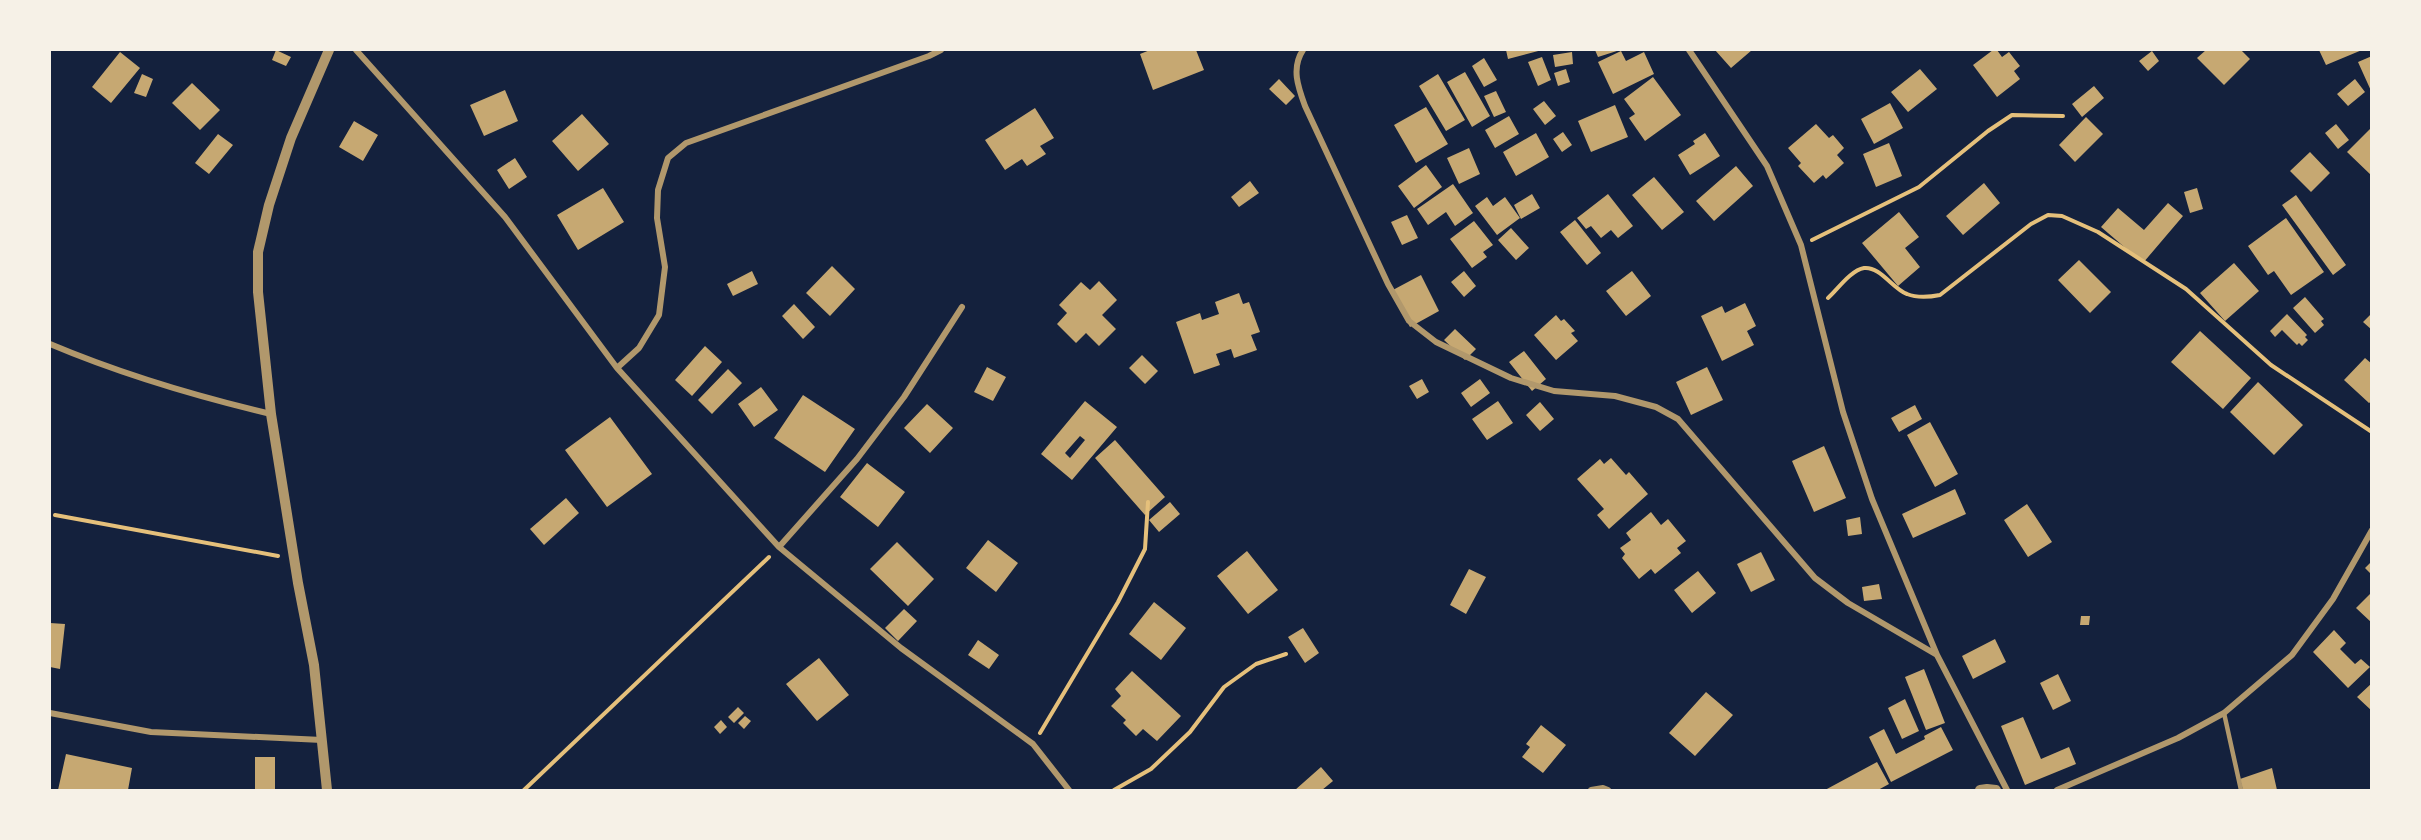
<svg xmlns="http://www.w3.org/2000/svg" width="2421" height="840" viewBox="0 0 2421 840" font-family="'PT Sans',sans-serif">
<rect width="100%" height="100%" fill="#14213d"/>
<path fill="#c6a872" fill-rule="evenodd" d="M276,50l15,7 -5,9 -14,-6z
M1150,50h46l8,20 -51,20 -13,-36z
M1506,50h36l-34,9z
M1595,50h25l-22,7z
M1715,50h37l-21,18z
M1993,50h4l5,7 7,-5 11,14 -6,5 6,8 -23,18 -24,-32z
M2206,50h35l9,9 -26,26 -27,-27z
M2319,50h43l-36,15z
M1621,51l5,10 18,-9 10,22 -41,20 -15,-32z
M2152,51l7,10 -11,10 -9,-10z
M120,52l20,16 -29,35 -19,-16z
M1572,52l1,12 -18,3 -2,-12z
M2372,56v37l-14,-31z
M1542,57l9,23 -13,6 -10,-24z
M1484,58l13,22 -13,7 -12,-21z
M1566,69l4,13 -12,4 -4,-13z
M1920,69l17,20 -29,23 -17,-20z
M1465,72l25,44 -18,11 -25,-45z
M142,74l11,5 -7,18 -12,-4z
M1438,74l27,46 -19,11 -27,-45z
M1653,77l28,38 -36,26 -16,-23 6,-4 -11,-15z
M1279,79l16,17 -9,9 -17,-16z
M2355,79l10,13 -17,14 -11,-12z
M192,83l28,27 -20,20 -28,-27z
M2094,86l10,12 -22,19 -10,-13z
M505,90l13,31 -34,15 -14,-31z
M1496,91l10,21 -12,5 -10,-21z
M1544,101l12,15 -11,9 -12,-16z
M1890,103l13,25 -29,16 -13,-25z
M1615,105l13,32 -37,15 -13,-31z
M1426,107l22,37 -32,19 -22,-38z
M1035,108l19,30 -14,8 6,8 -19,12 -5,-7 -17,11 -20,-30z
M582,114l27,30 -31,27 -26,-30z
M1509,116l10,18 -24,14 -10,-18z
M2086,117l17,17 -28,28 -16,-17z
M354,121l24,14 -15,26 -24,-14z
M1816,124l13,14 4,-3 11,13 -7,7 7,8 -18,16 -3,-4 -9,8 -16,-17 3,-3 -13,-15z
M2336,124l13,16 -11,9 -13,-16z
M2372,127v49l-25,-24z
M1563,132l9,13 -10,7 -9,-13z
M1536,133l13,24 -33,19 -13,-24z
M1705,133l15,23 -30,19 -12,-20 17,-11 -2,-3z
M218,134l15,11 -24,29 -14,-11z
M1889,143l13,33 -26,11 -13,-33z
M1469,148l11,26 -21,10 -12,-26z
M2310,152l20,21 -19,19 -21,-21z
M515,158l12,19 -18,12 -12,-19z
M1426,165l16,22 -28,21 -16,-22z
M1736,166l17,20 -39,35 -18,-20z
M1654,177l30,35 -22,18 -30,-35z
M1250,181l9,12 -20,14 -8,-10z
M1984,183l16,20 -37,32 -17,-19z
M1453,184l20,29 -18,13 -9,-14 -18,13 -11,-16z
M603,188l21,34 -46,28 -21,-35z
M2197,188l6,21 -13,4 -6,-21z
M1532,194l8,14 -19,11 -7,-14z
M1608,194l25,32 -15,12 -7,-8 -10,8 -10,-12 -5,3 -9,-11z
M2296,195l50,70 -13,10 -51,-70z
M1487,197l6,9 12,-9 15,21 -23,17 -22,-29z
M2168,203l15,13 -40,47 -42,-36 17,-19 26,22z
M1899,212l20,25 -14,11 15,19 -22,19 -36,-43z
M1407,215l11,23 -16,7 -11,-23z
M2286,218l38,54 -33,23 -17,-24 -6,4 -20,-29z
M1575,220l26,33 -14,12 -27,-33z
M1474,221l19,24 -10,7 4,5 -15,11 -22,-29z
M1511,228l18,20 -13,12 -18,-20z
M2079,260l32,32 -21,21 -32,-33z
M2234,263l25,28 -34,30 -25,-28z
M832,266l23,23 -25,27 -24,-23z
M752,271l6,13 -25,12 -6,-12z
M1464,271l12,15 -12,11 -13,-15z
M1632,271l19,25 -25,20 -20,-25z
M1421,275l18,36 -29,16 -19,-36z
M1099,281l18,19 -15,15 14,14 -17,17 -13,-13 -10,10 -19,-19 10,-11 -8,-8 22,-23 9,8z
M1239,293l4,11 6,-2 11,30 -9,3 6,15 -23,8 -3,-9 -15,5 4,11 -26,9 -18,-52 24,-9 2,7 17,-6 -4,-12z
M2305,297l19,22 -3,2 3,4 -9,8 -22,-25z
M1745,303l11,23 -9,5 7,14 -32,16 -21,-45 21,-10 3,7z
M794,304l21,23 -12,12 -21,-23z
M2372,313v17l-9,-8z
M2287,314l20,21 -2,2 3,3 -6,6 -3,-3 -2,2 -15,-15 -7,7 -5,-6z
M1556,315l5,6 3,-2 11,12 -4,2 7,8 -22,19 -22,-25z
M1455,329l21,20 -11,11 -21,-20z
M2200,331l51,47 -28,31 -52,-47z
M705,346l17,16 -30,34 -17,-16z
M1524,351l22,28 -14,12 -23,-29z
M1142,355l16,16 -13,13 -16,-16z
M2365,358l7,6v37l-3,2 -25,-23z
M987,367l19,10 -13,24 -19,-9z
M1707,367l16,33 -32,15 -15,-33z
M728,369l14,14 -30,31 -14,-14z
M1422,379l7,13 -12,7 -8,-13z
M1480,379l10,14 -19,14 -10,-14z
M2258,382l45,43 -29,30 -44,-43z
M761,387l17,23 -24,17 -16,-23z
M803,395l52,34 -30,43 -51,-34z
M1085,401l32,26 -45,53 -31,-26zM1080,436l5,4 -15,18 -5,-5z
M1498,401l15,22 -26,17 -15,-21z
M1540,402l14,17 -14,12 -14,-16z
M927,404l26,24 -23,25 -26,-25z
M1915,405l7,14 -23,13 -8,-14z
M610,417l42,57 -45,33 -42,-57z
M1930,422l28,52 -23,13 -28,-52z
M1115,440l50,57 -20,18 -50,-57z
M1824,446l22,52 -32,14 -22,-51z
M1611,458l15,17 3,-3 19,22 -39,35 -12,-14 7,-6 -27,-30 23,-20 4,5z
M867,463l38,29 -27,35 -38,-30z
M1955,489l11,25 -53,24 -11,-24z
M566,498l13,15 -35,32 -14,-16z
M1170,502l10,12 -21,18 -10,-12z
M2027,504l25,38 -24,15 -24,-37z
M1651,512l10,13 7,-6 18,22 -9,7 4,5 -26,21 -4,-5 -12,10 -17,-21 3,-4 -5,-6 11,-8 -5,-7z
M1860,517l2,17 -14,2 -2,-16z
M988,540l30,23 -22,29 -30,-24z
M897,542l37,37 -26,27 -38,-37z
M1247,551l31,39 -30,24 -31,-38z
M1761,552l14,28 -24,12 -14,-28z
M2372,561v14l-7,-7z
M1469,569l17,8 -20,37 -16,-9z
M1698,571l18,22 -24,20 -18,-23z
M1879,584l3,15 -18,2 -2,-14z
M2372,592v31l-16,-15z
M1154,602l32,26 -25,32 -32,-26z
M904,609l13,12 -19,20 -13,-13z
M2081,616h9l-1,9h-9z
M50,623l15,1 -5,45 -10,-2z
M1303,628l16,25 -14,10 -17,-26z
M2334,630l12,13 -6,6 15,15 6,-5 9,8 -22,21 -35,-36z
M1995,639l11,23 -33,17 -11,-23z
M978,640l21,15 -10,14 -21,-14z
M819,658l30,37 -32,26 -31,-37z
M1924,669l21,54 -19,7 -21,-53z
M1132,671l49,45 -24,25 -14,-12 -7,7 -13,-13 3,-3 -15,-14 10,-10 -6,-7z
M2058,674l13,27 -18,9 -13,-27z
M2372,683v28l-15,-14z
M1706,692l27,23 -38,41 -26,-23z
M1905,699l14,32 -17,8 -14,-31z
M738,707l6,6 -10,10 -6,-6z
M745,716l6,5 -7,8 -6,-6z
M2023,717l18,42 28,-12 7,17 -51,21 -24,-59z
M721,720l6,7 -7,7 -6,-7z
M1541,725l25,20 -23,28 -21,-16 8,-10 -4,-3z
M1941,727l12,23 -62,32 -22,-45 15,-8 12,25 29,-15 -1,-3z
M66,754l66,14 -4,22h-70z
M255,757h20v33h-20z
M1877,762l12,22 -11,6h-53z
M1321,767l12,14 -11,9h-27z
M2272,768l5,22h-34l-3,-11z"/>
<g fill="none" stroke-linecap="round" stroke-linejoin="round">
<path stroke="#e5c07b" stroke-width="4" d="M1812,240l107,-53 69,-56 24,-16 51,1
M1828,298c9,-8 23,-28 36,-30 16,-2 29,21 43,26 10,4 23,3 33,1l91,-71 17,-9 14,1 36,16 88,57 85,76 101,67
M55,515l223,41
M1040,733l78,-131 27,-53 3,-47
M524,790l245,-233
M1114,790l37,-21 39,-37 34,-45 32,-23 30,-10"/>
<path stroke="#b1986c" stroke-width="4.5" d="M2224,713l17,77"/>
<path stroke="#b1986c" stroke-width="6" d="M356,50l149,167 112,151 162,179 122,101 132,96 36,46
M1303,50c-12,18 -5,37 2,56l83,178 21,37 27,21 75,36 43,13 61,5 41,11 22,12 137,159 33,25 89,52
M1689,50l78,116 34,79 42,167 29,87 65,156 70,135
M50,344c71,30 145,52 221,70
M617,368l22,-20 20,-33 6,-48 -8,-49 1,-28 10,-32 18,-15 243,-87 12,-6
M779,547l78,-88 47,-62 58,-90
M50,713l101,19 171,8
M1591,790l12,-2 5,2
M2057,790l121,-52 46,-25 68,-58 41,-56 39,-69"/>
<path stroke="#b1986c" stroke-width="10" d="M327,790l-13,-125 -16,-82 -27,-169 -13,-122v-40l11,-47 22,-67 38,-88
M1980,790l7,-1 9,1"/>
</g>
<rect width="2421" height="840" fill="none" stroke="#f6f1e7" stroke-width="102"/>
</svg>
